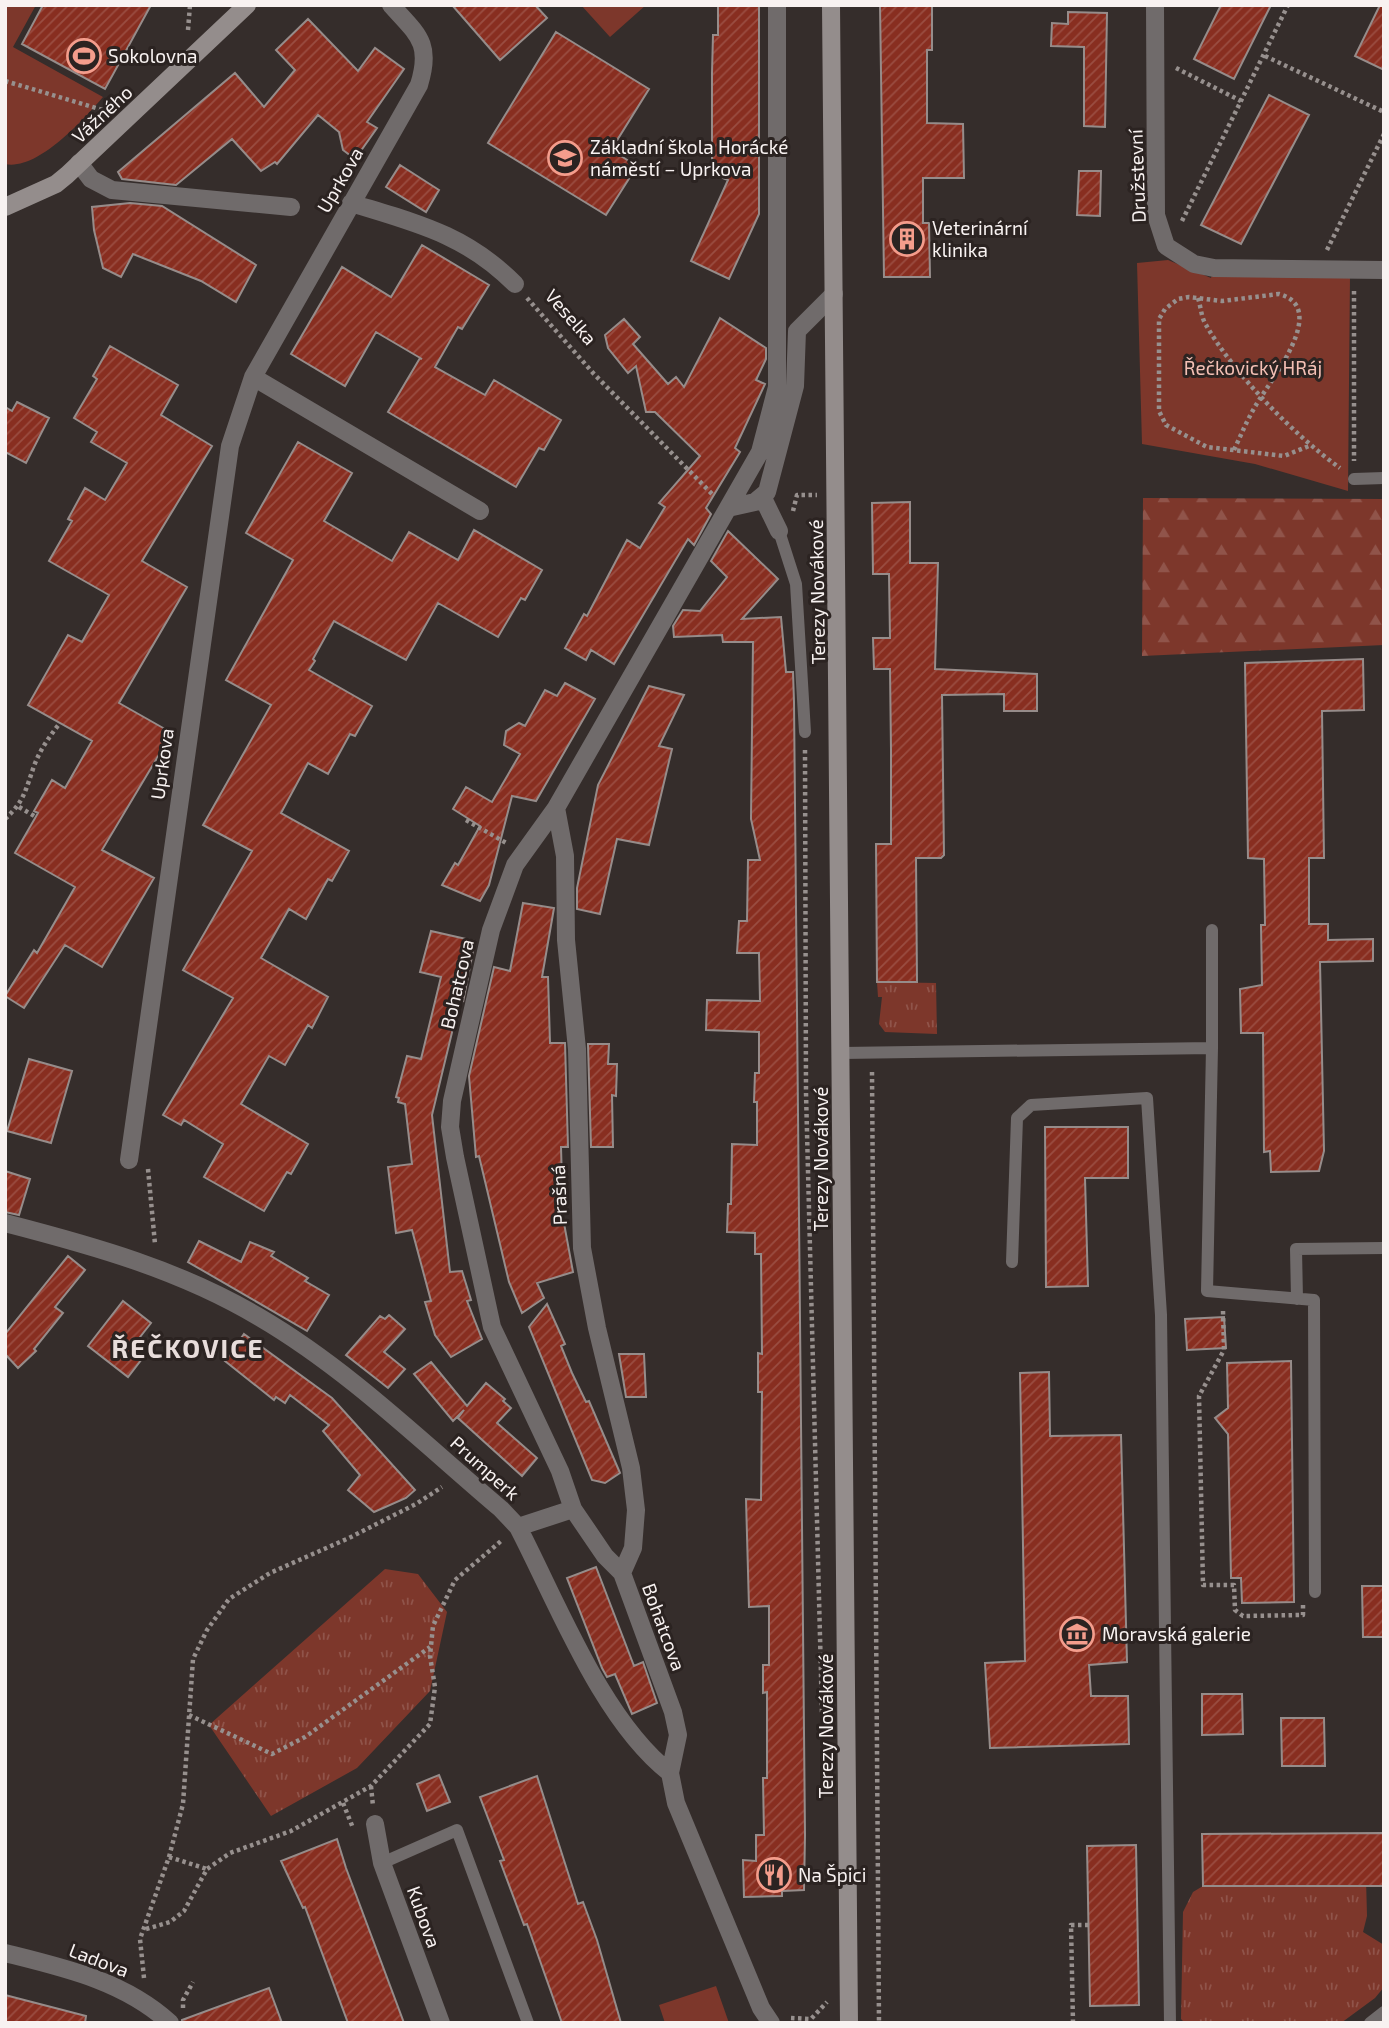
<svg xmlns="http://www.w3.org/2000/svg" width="1389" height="2028" viewBox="0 0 1389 2028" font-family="'Exo 2',sans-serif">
<defs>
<pattern id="grass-tufts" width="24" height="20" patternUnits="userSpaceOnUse" patternTransform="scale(1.75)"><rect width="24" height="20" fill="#7d372b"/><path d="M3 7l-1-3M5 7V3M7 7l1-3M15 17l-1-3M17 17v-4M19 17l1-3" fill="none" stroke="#90544a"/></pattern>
<pattern id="forest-firs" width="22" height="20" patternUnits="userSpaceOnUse" patternTransform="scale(1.75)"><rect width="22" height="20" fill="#7d372b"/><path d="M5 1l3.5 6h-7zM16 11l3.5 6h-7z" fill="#90544a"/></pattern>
<pattern id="building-hatch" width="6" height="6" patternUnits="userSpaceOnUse" patternTransform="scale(1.75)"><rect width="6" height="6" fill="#882e20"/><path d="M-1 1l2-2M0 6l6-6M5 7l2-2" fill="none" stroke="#9a4d41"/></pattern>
</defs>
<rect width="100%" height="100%" fill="#352d2b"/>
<path fill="url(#grass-tufts)" d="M877,982l59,1 1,51 -52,-2 -6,-8 3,-27h-4z
M385,1569l33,5 29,38 -17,79 -73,77 -86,48 -62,-91z
M1361,1879h5l1,37 -4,16 21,13v42l-9,11 -34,25h-156l-4,-4 2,-107 10,-20 10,-6 141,-2 1,3h16z"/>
<path fill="url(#forest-firs)" d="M1143,498l241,1v146l-242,11z"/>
<path fill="#7d372b" d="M5,5h31l-23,42 90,50c-19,22 -65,74 -98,67z
M581,5h65l-36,32z
M1168,260l43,18 1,-4 138,2 -2,215 -93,-27 -113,-20 -5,-181z
M716,1986l13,37h-64l-6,-18z"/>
<path fill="url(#building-hatch)" stroke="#968c8a" stroke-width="2" d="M43,5h108l-46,84 -83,-45z
M452,5h83l12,13 -47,42z
M718,5h41v209l-30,65 -38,-18 37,-81 -8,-3v-10h-8v-94l1,-38h5z
M880,5h52v45h-5v73l36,1 1,54h-41v45h6l1,54h-46z
M1221,5h50l-37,74 -40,-20z
M1380,5h4v65l-29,-14z
M1068,12l39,1 -2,114 -21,-1v-79l-33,-1 1,-23 16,1z
M308,19l50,52 17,-23 29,21 -37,53 10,6 -22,31 -12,-9 -4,-18 -21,-17 -41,49 -2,-2 -14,9 -29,-32 -56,46 -54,-6 -4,-7 117,-99 29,34 31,-37 -19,-20z
M556,32l93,57 -38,61 26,16 -31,49 -118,-72z
M1269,95l40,20 -68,129 -40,-19z
M400,165l39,25 -13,22 -40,-25z
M1079,171h22l-1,45 -23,-1z
M130,203l32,3 94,59 -20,37 -35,-21 -68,-27 -12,23 -18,-9 -9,-38 -2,-23z
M422,245l67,40 -27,44 -4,-2 -23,40 50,28 9,-15 67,40 -17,30 -5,-2 -23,39 -128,-75 32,-54 2,1 -46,-27 -31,54 -54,-32 51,-87 49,30z
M720,318l46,30v11l-10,21 9,4 -30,64 5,4 -34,56 5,6 -17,31 -6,-6 -74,125 -23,-14 -5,10 -21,-12 19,-34 3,2 40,-76 13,8 25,-41 -6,-4 41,-47 -45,-44h-9l-10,-46 -8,7 -20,-25 -3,-13 19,-16 16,18 -7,7 35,40 8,-7 8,10z
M110,346l68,39 -17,30 51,31 -70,115 45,26 -68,116 53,30 -70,117 52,28 -52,89 -37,-22 -41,63 -19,-12 29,-46 3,3 38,-66 -60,-34 23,-40 -4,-2 18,-31 13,8 27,-47 -64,-36 40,-70 14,7 27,-47 -60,-34 23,-40 -4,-2 17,-31 20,12 22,-37 -36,-21 6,-10 -23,-14 23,-39 -4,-3z
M17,402l32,16 -23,45 -21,-11v-45l7,4z
M298,442l54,31 -28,48 68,40 17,-29 49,28 16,-30 68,40 -17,30 -4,-2 -23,39 -60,-34 -32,57 -72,-39 -21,38 2,2 -6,9 63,36 -17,30 -5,-2 -22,40 -20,-11 -27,50 68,38 -17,30 -4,-2 -22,40 -17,-10 -28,49 67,39 -16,31 -4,-3 -23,40 -16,-9 -28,48 67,40 -17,30 -4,-2 -23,39 -60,-34 19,-33 -39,-24 -3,5 -18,-10 70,-117 -50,-28 69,-119 -49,-26 68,-120 -45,-25 67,-120 -47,-27z
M910,502v61h28l-3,106 102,5v37h-33v-17l-62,1 2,160 -3,3h-25l1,124h-40l-1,-138h15v-94l-1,-81h-16l-1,-31h17l-1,-64h-16l-1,-71z
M728,531l50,48 -36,40 39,-2 5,55h7l1,30 11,1133 -1,55 -22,1v5l-38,1 -1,-37 13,1v-26h8l-1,-57h4v-86l-4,1v-28h6v-59l-20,1 -3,-108 15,1 1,-108h-4v-39l4,1 -1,-100h-6v-21l-28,-1 1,-28h3l1,-60 25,1v-43h-3l1,-29h4v-41l-53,-2 1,-30 53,1 -1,-48h-22l2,-32h8l1,-61h12l-9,-41 2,-177h-30l-1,-7 -48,2 -1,-11 10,-16 17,1 27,-34 -16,-16z
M1363,659l1,51 -42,1 2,147h-15v66h19v16l45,-1v22l-53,1 4,189 -5,20 -48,1 -1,-21 -6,1 -1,-119h-22l-1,-44 22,-4 -1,-60h4l-1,-66 -16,-1 -3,-195z
M565,683l30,16 -59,102 -24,-5 -23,89 -9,16 -38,-16 13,-22 3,2 22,-39 -27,-17 13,-22 26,15 28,-48 -16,-9 2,-14 13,-8 6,3 20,-36 12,6z
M649,686l35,9 -25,51 13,3 -23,96 -32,-6 -17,75 -23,-5v-21l21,-103z
M523,903l31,5 -12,69h6l2,66h15l3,104h-7l2,71 10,54 -36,11 7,15 -22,15 -13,-31 -30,-126 -3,1 -7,-81 25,-109 16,4z
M431,931l44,10 -12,61 -1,-11 -30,124 18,157 12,-1 9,29 -4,1 15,38 -31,18 -16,-22 -10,-33 6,-1 -19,-71 -16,3 -8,-66 24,-3 -7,-60 -7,-2 1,-4 -3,-1 11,-41 14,3 20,-82 -21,-5z
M588,1044h21l-1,20h9l-1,32 -4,-1 1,52h-22z
M29,1059l43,12 -21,72 -44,-12z
M1045,1127h83v51h-43l3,108 -42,1z
M5,1171l25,8 -11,36 -14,-3z
M199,1241l42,21 9,-20 24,10 -3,4 37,22 -3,3 24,14 -22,36 -119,-69z
M68,1256l17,14 -30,37 8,6 -29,36 2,2 -18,17 -13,-14v-20z
M123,1301l28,22 -18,23 12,9 -17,22 -40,-31z
M547,1304l18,40 -4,2 11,27 14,29 3,-1 31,72 -15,10 -13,-3 -63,-153z
M389,1315l16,14 -21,23 21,17 -17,19 -42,-33 34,-39 5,3z
M1224,1317l2,31 -39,2 -2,-31z
M244,1334l88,64 83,92 -9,8 -32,14 -26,-22 12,-15 -37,-44 6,-6 -39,-30 -5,8 -9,-6 -2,3 -49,-39z
M619,1354h25l2,43h-20z
M1291,1361l3,241 -52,1 -1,-25h-10l-3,-144 -13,-16 13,-10 -1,-45z
M431,1362l36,44 19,-23 19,16 -2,2 8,7 -14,15 40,35 -15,18 -64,-58 6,-8 -11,11 -39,-47z
M1049,1372l1,64 71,-1 6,227 -38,3 2,31h37l1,48 -139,4 -5,-85 40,-2 -5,-288z
M596,1567l38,99 9,-4 14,41 -25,11 -17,-40 -8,3 -5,-9 -35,-90z
M1362,1586h22v51h-21z
M1202,1694h40l1,40 -41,1z
M1281,1718h43l1,48h-43z
M439,1775l11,27 -23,9 -10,-27z
M537,1776l41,128 5,-2 14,38 24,83h-59l-35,-99 -3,1 -24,-64 4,-1 -24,-63z
M1384,1833v53h-181l-1,-52z
M337,1839l9,29 58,155h-56l-43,-116 -2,1 -22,-47z
M1136,1845l3,160 -49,1 -3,-160z
M269,1988l13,35h-100v-3z
M5,1995l81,21 -1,7h-80z"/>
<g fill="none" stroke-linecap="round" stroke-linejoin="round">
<path stroke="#97908e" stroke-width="4.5" stroke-dasharray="3.5 3.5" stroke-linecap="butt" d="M188,30l2,-25
M1265,56l119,56
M1176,68l65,33
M5,81l98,29
M1182,221l106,-216
M1327,250l57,-116
M1354,291v170
M527,298l67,76 119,121
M1198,298c3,9 3,19 8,27 28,49 88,110 134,143
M1234,450c7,-15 13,-30 22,-45 13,-23 75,-97 23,-111l-57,7 -33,-4 -11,2 -13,10 -6,10v92l7,14 41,22 77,9 25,-10
M793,511l4,-16h20
M805,750l1,343 16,621
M19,807l17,10
M5,819c19,-17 21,-30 29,-53 6,-16 15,-29 26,-43
M466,820l42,24
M872,1072l7,951
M148,1169l7,75
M1223,1311l1,39 -25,46 4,189h31l1,25 8,6 60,-1v-11
M189,1715l83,39 33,-17 125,-90
M371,1786l2,20
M343,1803l10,25
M169,1857l38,12
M146,1929l24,-7 14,-11 23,-42 23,-16 61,-22 80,-45 59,-62 5,-37 -5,-31 3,-30 22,-46 46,-39
M144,1978l-4,-39 29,-82 14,-53 10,-145 14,-29 22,-31 41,-26 79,-35 67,-34 26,-17
M183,2008v-8l10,-18
M791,2018l20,1 16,-17
M1073,2023l-2,-98h18"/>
<path stroke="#706b6b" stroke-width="12" d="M1354,479l30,-1
M779,531l17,53 9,148
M1212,1048v-118
M842,1053l370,-5 -5,243 107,9 1,292
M1012,1262l5,-144 14,-13 116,-7 14,217 9,708
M1297,1299l-1,-50 88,-1
M382,1863l75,-33 71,193
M1370,2023l14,-11"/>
<path stroke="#706b6b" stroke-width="18" d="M1155,5l1,210 10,31 28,18 20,4 170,2
M79,163l12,16 21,11 179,17
M351,203c65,20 114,31 164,81
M253,377l227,134
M762,496l17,35
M728,508l27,-6 12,-10 28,-106 2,-55 37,-37
M556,808l9,48 1,84 11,109 5,199 15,80 34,140 5,42 -3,38 -11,25
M129,1160l101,-714 23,-69 166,-292c13,-42 -1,-50 -28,-80
M5,1223c89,23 175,47 254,94 89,52 164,126 242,192l17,18c40,77 84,193 152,246l6,30 85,205 10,15
M518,1527l55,-18
M670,1773l8,-38 -5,-23 -51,-139 -17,-17 -32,-47 -13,-38 -68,-144 -37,-170 -5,-30 2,-26 39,-171 24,-65 41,-57 204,-356 17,-65v-382
M375,1824l7,39 59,160
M5,1953c60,15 119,28 165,70"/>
<path stroke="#948d8c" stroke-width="18" d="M831,5l18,2018
M5,207l51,-23 11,-9 180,-170"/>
</g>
<defs>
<g id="stadium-ring" transform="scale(1.75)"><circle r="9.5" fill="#2b2321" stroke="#f49d8c" stroke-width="1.5"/><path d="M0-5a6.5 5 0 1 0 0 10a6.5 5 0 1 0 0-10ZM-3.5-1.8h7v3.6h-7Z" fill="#f49d8c"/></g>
<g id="school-ring" transform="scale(1.75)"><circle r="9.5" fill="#2b2321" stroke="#f49d8c" stroke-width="1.5"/><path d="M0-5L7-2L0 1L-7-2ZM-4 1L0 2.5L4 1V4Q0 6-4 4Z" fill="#f49d8c"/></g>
<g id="building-ring" transform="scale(1.75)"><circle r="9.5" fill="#2b2321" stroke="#f49d8c" stroke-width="1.5"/><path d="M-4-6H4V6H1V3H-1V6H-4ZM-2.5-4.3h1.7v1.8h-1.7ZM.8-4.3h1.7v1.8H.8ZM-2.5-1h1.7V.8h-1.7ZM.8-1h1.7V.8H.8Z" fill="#f49d8c"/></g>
<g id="museum-ring" transform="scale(1.75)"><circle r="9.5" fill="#2b2321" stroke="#f49d8c" stroke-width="1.5"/><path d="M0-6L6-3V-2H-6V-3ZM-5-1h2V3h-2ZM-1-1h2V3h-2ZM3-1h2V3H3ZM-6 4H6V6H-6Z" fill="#f49d8c"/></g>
<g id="restaurant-ring" transform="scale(1.75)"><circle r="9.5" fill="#2b2321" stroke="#f49d8c" stroke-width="1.5"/><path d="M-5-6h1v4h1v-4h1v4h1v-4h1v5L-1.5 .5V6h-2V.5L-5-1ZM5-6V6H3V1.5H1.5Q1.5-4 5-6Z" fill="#f49d8c"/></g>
</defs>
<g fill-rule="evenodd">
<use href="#stadium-ring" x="84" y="56"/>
<use href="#school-ring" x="565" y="158"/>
<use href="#building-ring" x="907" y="239"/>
<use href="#museum-ring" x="1077" y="1634"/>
<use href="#restaurant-ring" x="774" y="1875"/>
</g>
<g text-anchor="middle" stroke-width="6" stroke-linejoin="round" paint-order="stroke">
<g font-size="19" fill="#f8f2f1" stroke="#2b2321" text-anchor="start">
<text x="108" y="63">Sokolovna</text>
<text x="590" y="154">Základní škola Horácké<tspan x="590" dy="22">náměstí – Uprkova</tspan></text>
<text x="932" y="235">Veterinární<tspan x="932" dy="22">klinika</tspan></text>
<text x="1102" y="1641">Moravská galerie</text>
<text x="798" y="1882">Na Špici</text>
</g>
<g font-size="19" fill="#f8f2f1" stroke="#2b2321">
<text transform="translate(102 114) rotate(-43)" y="7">Vážného</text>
<text transform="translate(1137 176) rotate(-92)" y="7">Družstevní</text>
<text transform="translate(340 180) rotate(-60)" y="7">Uprkova</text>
<text transform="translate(571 317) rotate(49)" y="7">Veselka</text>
<text transform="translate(817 592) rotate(-91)" y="7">Terezy Novákové</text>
<text transform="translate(162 764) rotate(-82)" y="7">Uprkova</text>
<text transform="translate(457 984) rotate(-77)" y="7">Bohatcova</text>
<text transform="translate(821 1159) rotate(-90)" y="7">Terezy Novákové</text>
<text transform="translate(559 1195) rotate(-92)" y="7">Prašná</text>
<text transform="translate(485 1468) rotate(42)" y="7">Prumperk</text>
<text transform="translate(664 1627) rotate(70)" y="7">Bohatcova</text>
<text transform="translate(826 1726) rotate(-90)" y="7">Terezy Novákové</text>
<text transform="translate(424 1917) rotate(70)" y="7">Kubova</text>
<text transform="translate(99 1960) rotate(21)" y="7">Ladova</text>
</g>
<g font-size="19" fill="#f4c0b5" stroke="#2b2321">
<text x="1253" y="375">Řečkovický HRáj</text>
</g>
<g font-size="26" font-weight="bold" letter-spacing="2" fill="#e8dddb" stroke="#2b2321">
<text x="188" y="1358">ŘEČKOVICE</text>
</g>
</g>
<rect width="1389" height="2028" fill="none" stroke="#f8f2f1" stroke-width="14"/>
</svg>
